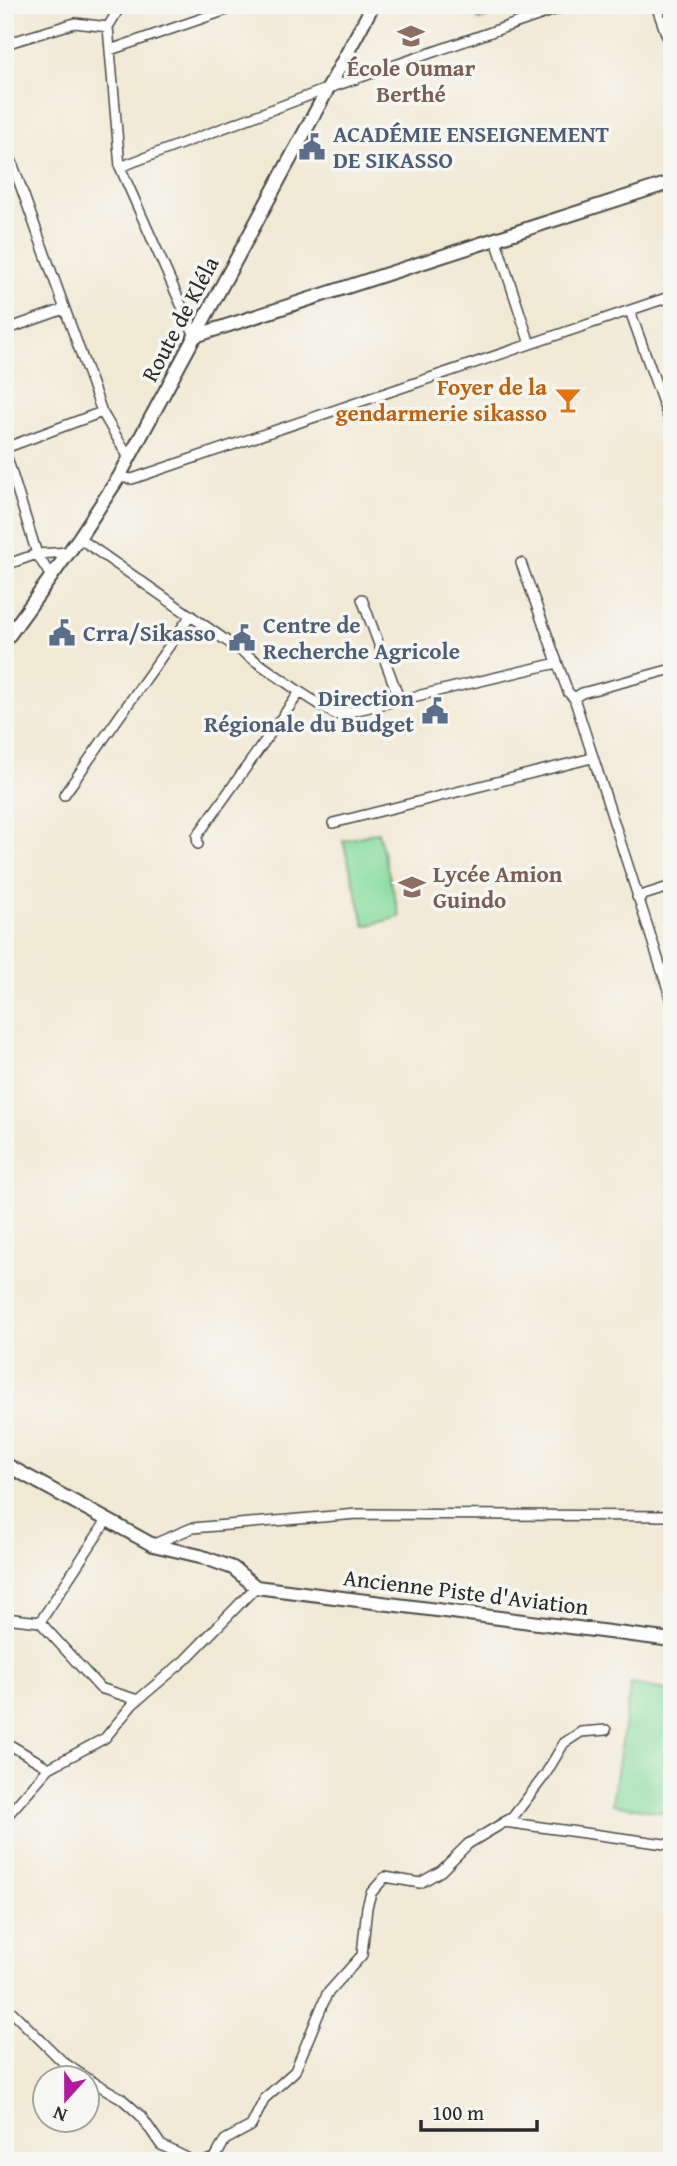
<svg xmlns="http://www.w3.org/2000/svg" width="677" height="2166" viewBox="0 0 677 2166" font-family="'Gentium Book Plus',serif">
<rect width="100%" height="100%" fill="#f6f6f2"/>
<filter id="ink" filterUnits="userSpaceOnUse"><feTurbulence type="fractalNoise" baseFrequency=".0143" numOctaves="2"/><feDisplacementMap in="SourceGraphic" scale="14" xChannelSelector="R" yChannelSelector="G"/><feConvolveMatrix kernelMatrix="1 2 1 2 8 2 1 2 1" color-interpolation-filters="sRGB"/></filter>
<filter id="wash" filterUnits="userSpaceOnUse"><feTurbulence type="fractalNoise" baseFrequency=".00686" numOctaves="4" result="noise"/><feDisplacementMap in="SourceGraphic" scale="28" xChannelSelector="R" yChannelSelector="G"/><feGaussianBlur stdDeviation="1.57" result="paint"/><feColorMatrix in="noise" values="0 0 0 0 0 0 0 0 0 0 0 0 0 0 0 0 0 1.4 0 .05"/><feComposite in="paint" operator="in"/></filter>
<g filter="url(#wash)">
<rect width="100%" height="100%" fill="#f2e9d5"/>
<path fill="#88dc9f" stroke="#5a8465" stroke-width="2" d="M474,5h45l-40,15z
M378,832l22,85 -35,9 -22,-85z
M631,1684l41,7v123l-60,-10z"/>
</g>
<g filter="url(#ink)">
<g fill="none" stroke-linecap="round" stroke-linejoin="round">
<g stroke="#494844" stroke-width="12">
<path id="minor" d="M121,5l-13,22 12,140 75,169
M656,5l16,46
M5,44l70,-21 33,4
M110,50l131,-45
M5,143l97,269 27,46
M120,167l209,-79 240,-83
M496,240l34,104
M630,311l42,117
M5,330l59,-21
M5,448l97,-36
M5,451l32,103 15,24
M119,477l13,2 540,-183
M79,538l221,154 36,23 221,-52
M521,563l47,129 6,6 98,304
M5,565l32,-11 33,-2
M362,599l38,102
M574,698l8,-5 90,-24
M64,795l127,-180
M333,823l259,-65
M198,844l-1,-8 103,-144
M637,897l35,-11
M154,1544l38,-16 165,-14 315,2
M5,1618l35,4 60,66 38,12
M40,1622l67,-102
M5,1742l44,26
M5,1818l44,-50 56,-30 28,-34 52,-44 71,-73
M504,1822l168,23
M5,2005l58,57 23,16
M88,2079l33,19 20,18 20,29 32,16
M206,2161l9,-3 10,-18 26,-14 14,-28 30,-27 32,-77 35,-39 5,-48 4,-14 14,-16 35,6 21,-12 27,-27 45,-27 32,-42 19,-32 17,-11 25,-2"/>
</g>
<g stroke="#494844" stroke-width="16">
<path id="tertiary" d="M195,336l477,-154
M5,1464l148,81 47,11 33,12 23,19 416,53"/>
</g>
<g stroke="#494844" stroke-width="16">
<path id="secondary" d="M5,641l74,-103 40,-61 254,-472"/>
</g>
<use href="#minor" stroke="#fff" stroke-width="9"/>
<use href="#tertiary" stroke="#fff" stroke-width="12"/>
<use href="#secondary" stroke="#fff" stroke-width="12"/>
</g>
</g>
<defs>
<g id="school-bare" transform="scale(2.1)"><path d="M0-5L7-2L0 1L-7-2ZM-4 1L0 2.5L4 1V4Q0 6-4 4Z" fill="#8d6e63" stroke="#f6f6f2" stroke-width="2.5" paint-order="stroke"/></g>
<g id="civic-bare" transform="scale(2.1)"><path d="M-.6-6.5H3V-4.5H.6V-3L4-1V1h2V6H-6V1h2V-1L-.6-3ZM-1.2 2.5V6h2.4V2.5Z" fill="#5c6f8a" stroke="#f6f6f2" stroke-width="2.5" paint-order="stroke"/></g>
<g id="bar-bare" transform="scale(2.1)"><path d="M-6-5H6L.8 .8V4.5H3.5V6h-7V4.5H-.8V.8Z" fill="#e8710a" stroke="#f6f6f2" stroke-width="2.5" paint-order="stroke"/></g>
</defs>
<g fill-rule="evenodd">
<use href="#school-bare" x="411" y="36"/>
<use href="#civic-bare" x="312" y="147"/>
<use href="#bar-bare" x="568" y="400"/>
<use href="#civic-bare" x="62" y="633"/>
<use href="#civic-bare" x="242" y="638"/>
<use href="#civic-bare" x="435" y="711"/>
<use href="#school-bare" x="412" y="887"/>
</g>
<g text-anchor="middle" stroke-width="7" stroke-linejoin="round" paint-order="stroke">
<g font-size="23" font-weight="bold" fill="#785e54" stroke="#f6f6f2">
<text x="411" y="76">École Oumar<tspan x="411" dy="26">Berthé</tspan></text>
<text x="433" y="882" text-anchor="start">Lycée Amion<tspan x="433" dy="26">Guindo</tspan></text>
</g>
<g font-size="23" font-weight="bold" fill="#4e5e75" stroke="#f6f6f2" text-anchor="start">
<text x="333" y="142">ACADÉMIE ENSEIGNEMENT<tspan x="333" dy="26">DE SIKASSO</tspan></text>
<text x="263" y="633">Centre de<tspan x="263" dy="26">Recherche Agricole</tspan></text>
<text x="83" y="641">Crra/Sikasso</text>
<text x="414" y="706" text-anchor="end">Direction<tspan x="414" dy="26">Régionale du Budget</tspan></text>
</g>
<g font-size="23" fill="#2b2b2b" stroke="#f6f6f2">
<text transform="translate(180 319) rotate(-62)" y="8">Route de Kléla</text>
<text transform="translate(466 1592) rotate(7)" y="8">Ancienne Piste d'Aviation</text>
</g>
<g font-size="23" font-weight="bold" fill="#c56008" stroke="#f6f6f2" text-anchor="end">
<text x="547" y="395">Foyer de la<tspan x="547" dy="26">gendarmerie sikasso</tspan></text>
</g>
</g>
<rect width="677" height="2166" fill="none" stroke="#f6f6f2" stroke-width="28"/>
<g transform="translate(66 2099) rotate(201)"><circle r="33" fill="#f6f6f2" stroke="#a5a5a2" stroke-width="2"/>
<path d="M0-5L12 26L0 18L-12 26Z" fill="#b5179e"/>
<text y="-10" font-size="19" font-weight="bold" text-anchor="middle" fill="#2b2b2b">N</text>
</g>
<path d="M421 2120v10h116v-10" fill="none" stroke="#2b2b2b" stroke-width="3.5"/>
<text x="432" y="2120" font-size="21" fill="#2b2b2b" stroke="#f6f6f2" stroke-width="5" paint-order="stroke">100 m</text>
</svg>
